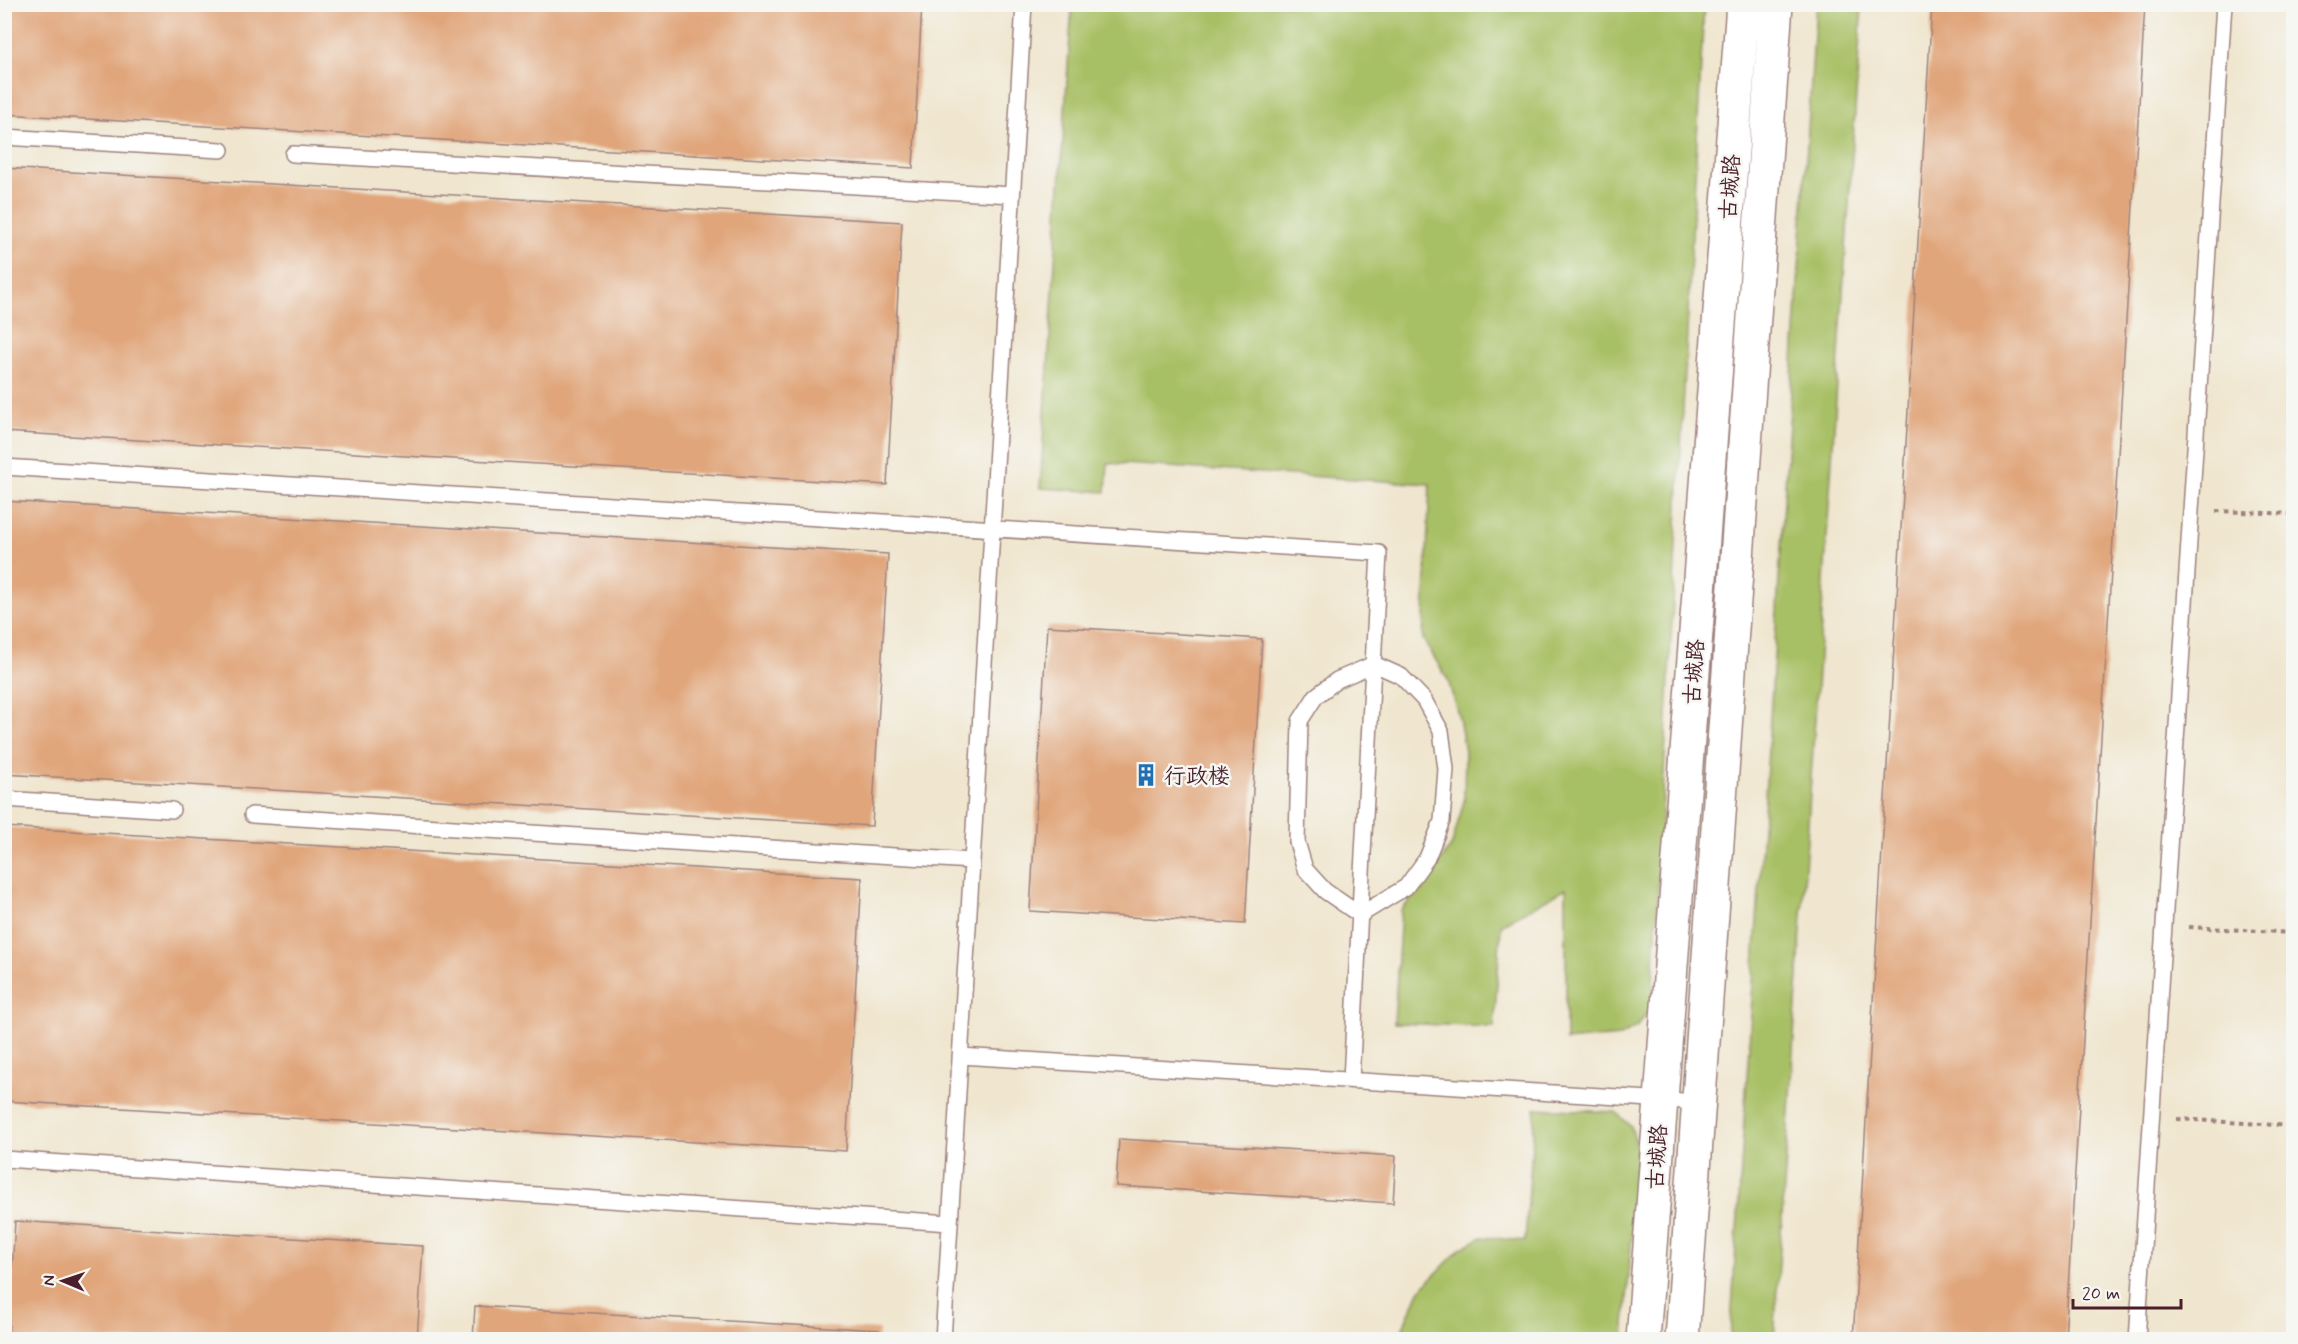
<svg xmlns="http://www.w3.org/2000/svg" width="2298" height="1344" viewBox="0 0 2298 1344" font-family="Mynerve,'LXGW WenKai TC',sans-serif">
<rect width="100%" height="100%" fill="#f6f6f2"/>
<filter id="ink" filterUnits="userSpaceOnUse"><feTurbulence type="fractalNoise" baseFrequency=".0167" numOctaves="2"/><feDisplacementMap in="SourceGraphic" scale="12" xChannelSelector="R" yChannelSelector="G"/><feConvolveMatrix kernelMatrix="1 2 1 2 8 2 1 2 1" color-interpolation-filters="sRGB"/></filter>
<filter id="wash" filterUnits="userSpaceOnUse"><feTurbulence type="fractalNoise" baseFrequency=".008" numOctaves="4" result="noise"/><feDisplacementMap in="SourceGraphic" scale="24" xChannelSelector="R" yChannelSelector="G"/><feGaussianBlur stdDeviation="1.35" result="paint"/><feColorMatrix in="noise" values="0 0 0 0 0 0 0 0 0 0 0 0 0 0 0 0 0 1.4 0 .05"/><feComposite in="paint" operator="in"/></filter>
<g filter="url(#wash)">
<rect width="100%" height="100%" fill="#f0e6cf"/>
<path fill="#a8c065" stroke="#797048" stroke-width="1.5" d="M1072,5h632l-52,1000 -14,21 -18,10 -54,5v-153l-65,37 -7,102 -100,-4 7,-113 26,-28 25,-38 12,-43 1,-49 -6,-34 -11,-38 -25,-41 7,-155 -322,-21 -2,29 -66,-4z
M1816,5h46l-88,1334h-44z
M1535,1108l80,4 16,14 7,26 -14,187h-226l21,-48 42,-43 21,-11 43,4z"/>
<g id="blocks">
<path fill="#e0a57a" d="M4,4h918l-9,164 -909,-54z
M1932,4h213l-80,1336h-212z
M4,168l898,54 -15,263 -883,-53z
M4,501l884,53 -16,272 -868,-52z
M1047,626l215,13 -17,285 -215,-13z
M4,827l858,51 -16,273 -842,-50z
M1119,1139l277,17 -3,47 -277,-17z
M15,1221l408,25 -6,94h-409z
M475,1306l404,24 -1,10h-405z"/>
</g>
</g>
<g filter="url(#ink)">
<use href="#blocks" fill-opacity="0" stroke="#9d827d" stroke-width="1.5"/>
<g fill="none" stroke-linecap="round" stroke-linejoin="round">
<g stroke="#9d827d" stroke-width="18">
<path id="lane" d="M4,137l217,13
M293,154l719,41
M4,467l1375,86 -28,527
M1374,664l27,12 23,24 17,31 5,38 -4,52 -15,37 -21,29 -46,28 -35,-24 -20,-22 -8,-27 3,-121 16,-25 21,-16z
M4,799l168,11
M252,815l720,46
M960,1056l739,46
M4,1159l946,64
M943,1340l81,-1336
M2137,1340l87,-1336"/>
</g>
<g stroke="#9d827d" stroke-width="36">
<path id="secondary" d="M1643,1340l100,-1336
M1682,1340l94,-1336"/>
</g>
<path stroke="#9d827d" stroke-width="4" stroke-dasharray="4.5 4.5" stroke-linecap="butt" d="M2216,511l78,3
M2189,927l105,6
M2177,1119l117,7"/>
<use href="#lane" stroke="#fff" stroke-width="15"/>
<use href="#secondary" stroke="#fff" stroke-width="33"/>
</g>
</g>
<defs>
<g id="building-bare" transform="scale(1.8)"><path d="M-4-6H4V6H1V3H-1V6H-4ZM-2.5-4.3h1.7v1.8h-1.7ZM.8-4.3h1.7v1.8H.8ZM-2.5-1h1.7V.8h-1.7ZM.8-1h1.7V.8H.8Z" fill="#1f6fb2" stroke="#f6f6f2" stroke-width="2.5" paint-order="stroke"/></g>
</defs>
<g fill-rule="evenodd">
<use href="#building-bare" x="1146" y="775"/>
</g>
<g text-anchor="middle" stroke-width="5" stroke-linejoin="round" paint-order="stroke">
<g font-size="22" fill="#4a1f2b" stroke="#f6f6f2">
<text transform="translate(1729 187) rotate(-86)" y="8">古城路</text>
<text transform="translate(1693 672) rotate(-86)" y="8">古城路</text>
<text transform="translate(1656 1157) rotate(-86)" y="8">古城路</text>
</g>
<g font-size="22" fill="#4a1f2b" stroke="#f6f6f2" text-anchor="start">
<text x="1164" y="783">行政楼</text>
</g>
</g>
<rect width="2298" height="1344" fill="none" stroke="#f6f6f2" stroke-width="24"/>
<g transform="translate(63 1281) rotate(272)" stroke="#f6f6f2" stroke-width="4.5" paint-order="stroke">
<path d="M0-4.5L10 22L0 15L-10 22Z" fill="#4a1f2b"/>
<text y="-9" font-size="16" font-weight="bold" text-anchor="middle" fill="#4a1f2b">N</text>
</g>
<path d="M2073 1299v9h108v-9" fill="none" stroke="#4a1f2b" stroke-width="3"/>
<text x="2082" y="1299" font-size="18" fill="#4a1f2b" stroke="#f6f6f2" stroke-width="4.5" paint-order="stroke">20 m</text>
</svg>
